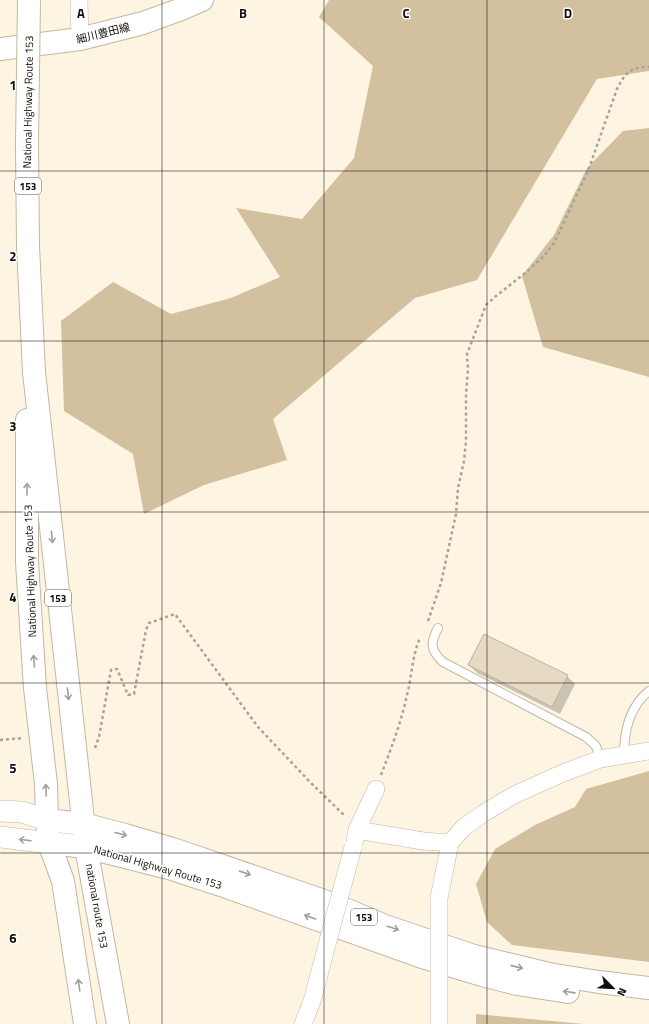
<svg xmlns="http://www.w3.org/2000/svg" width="649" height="1024" viewBox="0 0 649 1024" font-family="'Titillium Web','Noto Sans JP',sans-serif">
<rect width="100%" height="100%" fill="#fef4e2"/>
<path fill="#d2c09f" d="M329,0h320v71l-52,8 -120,201 -62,18 -142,121 14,41 -83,25 -60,29 -11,-60 -69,-43 -3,-90 52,-39 58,32 60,-16 49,-21 -44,-69 66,11 52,-61 19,-92 -54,-49z
M649,128v249l-106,-30 -21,-71 32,-41 33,-67 36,-37z
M649,771v191l-137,-17 -25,-23 -11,-38 19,-35 40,-24 40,-18 11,-18z
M476,1014l108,10h-108z"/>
<path fill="#0003" d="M469,665l98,11 8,8 -15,30 -83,-41z"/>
<path fill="#e6dac4" stroke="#bdb19c" d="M484,634l84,41 -16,32 -84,-42z"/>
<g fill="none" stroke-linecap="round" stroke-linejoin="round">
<g stroke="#c3b7a2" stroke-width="10">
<path id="service" d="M438,628c-8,15 -8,22 5,34l143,75 10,9 4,13
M624,755c0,-24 5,-48 25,-64"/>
</g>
<g stroke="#c3b7a2" stroke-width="18">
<path id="minor" d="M79,0l1,39
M357,830l66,11 27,2
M355,840l2,-10 19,-41
M439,898l11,-55 14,-16 20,-14 30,-18 49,-22 37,-14 49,-8
M303,1024l9,-23"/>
</g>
<g stroke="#c3b7a2" stroke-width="22">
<path id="tertiary" d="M0,811l22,1 25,8
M0,837l49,6"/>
</g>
<g stroke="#c3b7a2" stroke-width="24">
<path id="secondary" d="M0,49l80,-10 63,-16 36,-13 23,-10"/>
</g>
<g stroke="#c3b7a2" stroke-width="24">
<path id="trunk" d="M34,372l52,475 32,177
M27,420v142l8,126 11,96 1,36 2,23 14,38 22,143
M47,820l36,4 42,11 51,15 157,54 52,22 89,30 75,18 50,8 50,6
M49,843l37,4 83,21 52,17 201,72 60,18 35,9 51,8"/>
</g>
<path stroke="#aaa294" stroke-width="2.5" stroke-dasharray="3 3" stroke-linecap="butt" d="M428,621l13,-38 15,-69 2,-26 6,-27 2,-20v-47l2,-25 -1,-15 19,-49 10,-9 28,-22 21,-19 9,-12 34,-72 29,-82c8,-16 13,-22 32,-22
M0,740l23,-2
M95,748l4,-11 12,-67 6,-1 11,26 6,-1 12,-64 3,-7 26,-9 83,113 53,56 34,33
M381,775c10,-26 20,-52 26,-80 5,-19 5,-39 13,-57"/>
<use href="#service" stroke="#fff" stroke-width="8"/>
<use href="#minor" stroke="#fff" stroke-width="17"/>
<use href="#tertiary" stroke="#fff" stroke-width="21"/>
<use href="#secondary" stroke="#fff" stroke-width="22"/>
<use href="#trunk" stroke="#fff" stroke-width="22"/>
<g stroke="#c3b7a2" stroke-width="18" stroke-linecap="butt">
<path id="minor-bridge" d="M439,898v126
M312,1001l41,-154"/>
</g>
<g stroke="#c3b7a2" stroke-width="24" stroke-linecap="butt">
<path id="trunk-bridge" d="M29,0l-2,144 1,102 6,126"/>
</g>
<use href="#minor-bridge" stroke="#fff" stroke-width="17"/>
<use href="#trunk-bridge" stroke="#fff" stroke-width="22"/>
</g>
<defs><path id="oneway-shaft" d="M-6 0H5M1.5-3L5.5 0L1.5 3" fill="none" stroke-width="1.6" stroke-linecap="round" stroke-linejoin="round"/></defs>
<g stroke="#a09f9c">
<use href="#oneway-shaft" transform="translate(27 489) rotate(-90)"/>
<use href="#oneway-shaft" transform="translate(52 537) rotate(84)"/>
<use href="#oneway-shaft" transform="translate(34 661) rotate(-94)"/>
<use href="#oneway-shaft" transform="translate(68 694) rotate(84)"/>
<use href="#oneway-shaft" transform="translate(46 790) rotate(-92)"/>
<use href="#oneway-shaft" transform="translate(121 834) rotate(15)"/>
<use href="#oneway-shaft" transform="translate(25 840) rotate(-173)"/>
<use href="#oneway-shaft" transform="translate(245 873) rotate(19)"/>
<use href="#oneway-shaft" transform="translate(310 917) rotate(-160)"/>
<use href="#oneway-shaft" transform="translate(393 928) rotate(18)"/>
<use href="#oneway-shaft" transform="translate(517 967) rotate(13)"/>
<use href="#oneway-shaft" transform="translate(79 985) rotate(-98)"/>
<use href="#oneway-shaft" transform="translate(569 992) rotate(-172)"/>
</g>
<path fill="none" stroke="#120e07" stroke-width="1" stroke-opacity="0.55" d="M162,0v1024M324,0v1024M487,0v1024M0,171h649M0,341h649M0,512h649M0,683h649M0,853h649"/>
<g text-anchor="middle" stroke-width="3" stroke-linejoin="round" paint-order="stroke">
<g fill="#fff" stroke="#595651" stroke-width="1">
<rect x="15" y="178" width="26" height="16" rx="3"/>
<rect x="45" y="590" width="26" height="16" rx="3"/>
<rect x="351" y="909" width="26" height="16" rx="3"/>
</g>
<g font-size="10" font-weight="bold" fill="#120e07">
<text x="28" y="190">153</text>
<text x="58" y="602">153</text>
<text x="364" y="921">153</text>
</g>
<g font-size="11" fill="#120e07" stroke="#fff">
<text transform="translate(103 33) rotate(-14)" y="4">細川豊田線</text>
<text transform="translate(28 102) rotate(-89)" y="4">National Highway Route 153</text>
<text transform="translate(30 571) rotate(-92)" y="4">National Highway Route 153</text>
<text transform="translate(158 867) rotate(16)" y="4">National Highway Route 153</text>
<text transform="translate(97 906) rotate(80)" y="4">national route 153</text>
</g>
</g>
<g font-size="13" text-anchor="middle" font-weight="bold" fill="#120e07" stroke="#fff" stroke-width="3" stroke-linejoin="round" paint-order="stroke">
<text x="81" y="18">A</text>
<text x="243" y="18">B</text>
<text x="406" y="18">C</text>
<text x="568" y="18">D</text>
<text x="13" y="90">1</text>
<text x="13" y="261">2</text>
<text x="13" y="431">3</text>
<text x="13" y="602">4</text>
<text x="13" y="773">5</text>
<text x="13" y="943">6</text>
</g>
<g transform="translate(613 988) rotate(114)" stroke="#ffffff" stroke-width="3" paint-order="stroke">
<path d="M0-3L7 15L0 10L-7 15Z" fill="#120e07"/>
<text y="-6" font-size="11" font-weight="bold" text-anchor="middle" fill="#120e07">N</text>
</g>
</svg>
